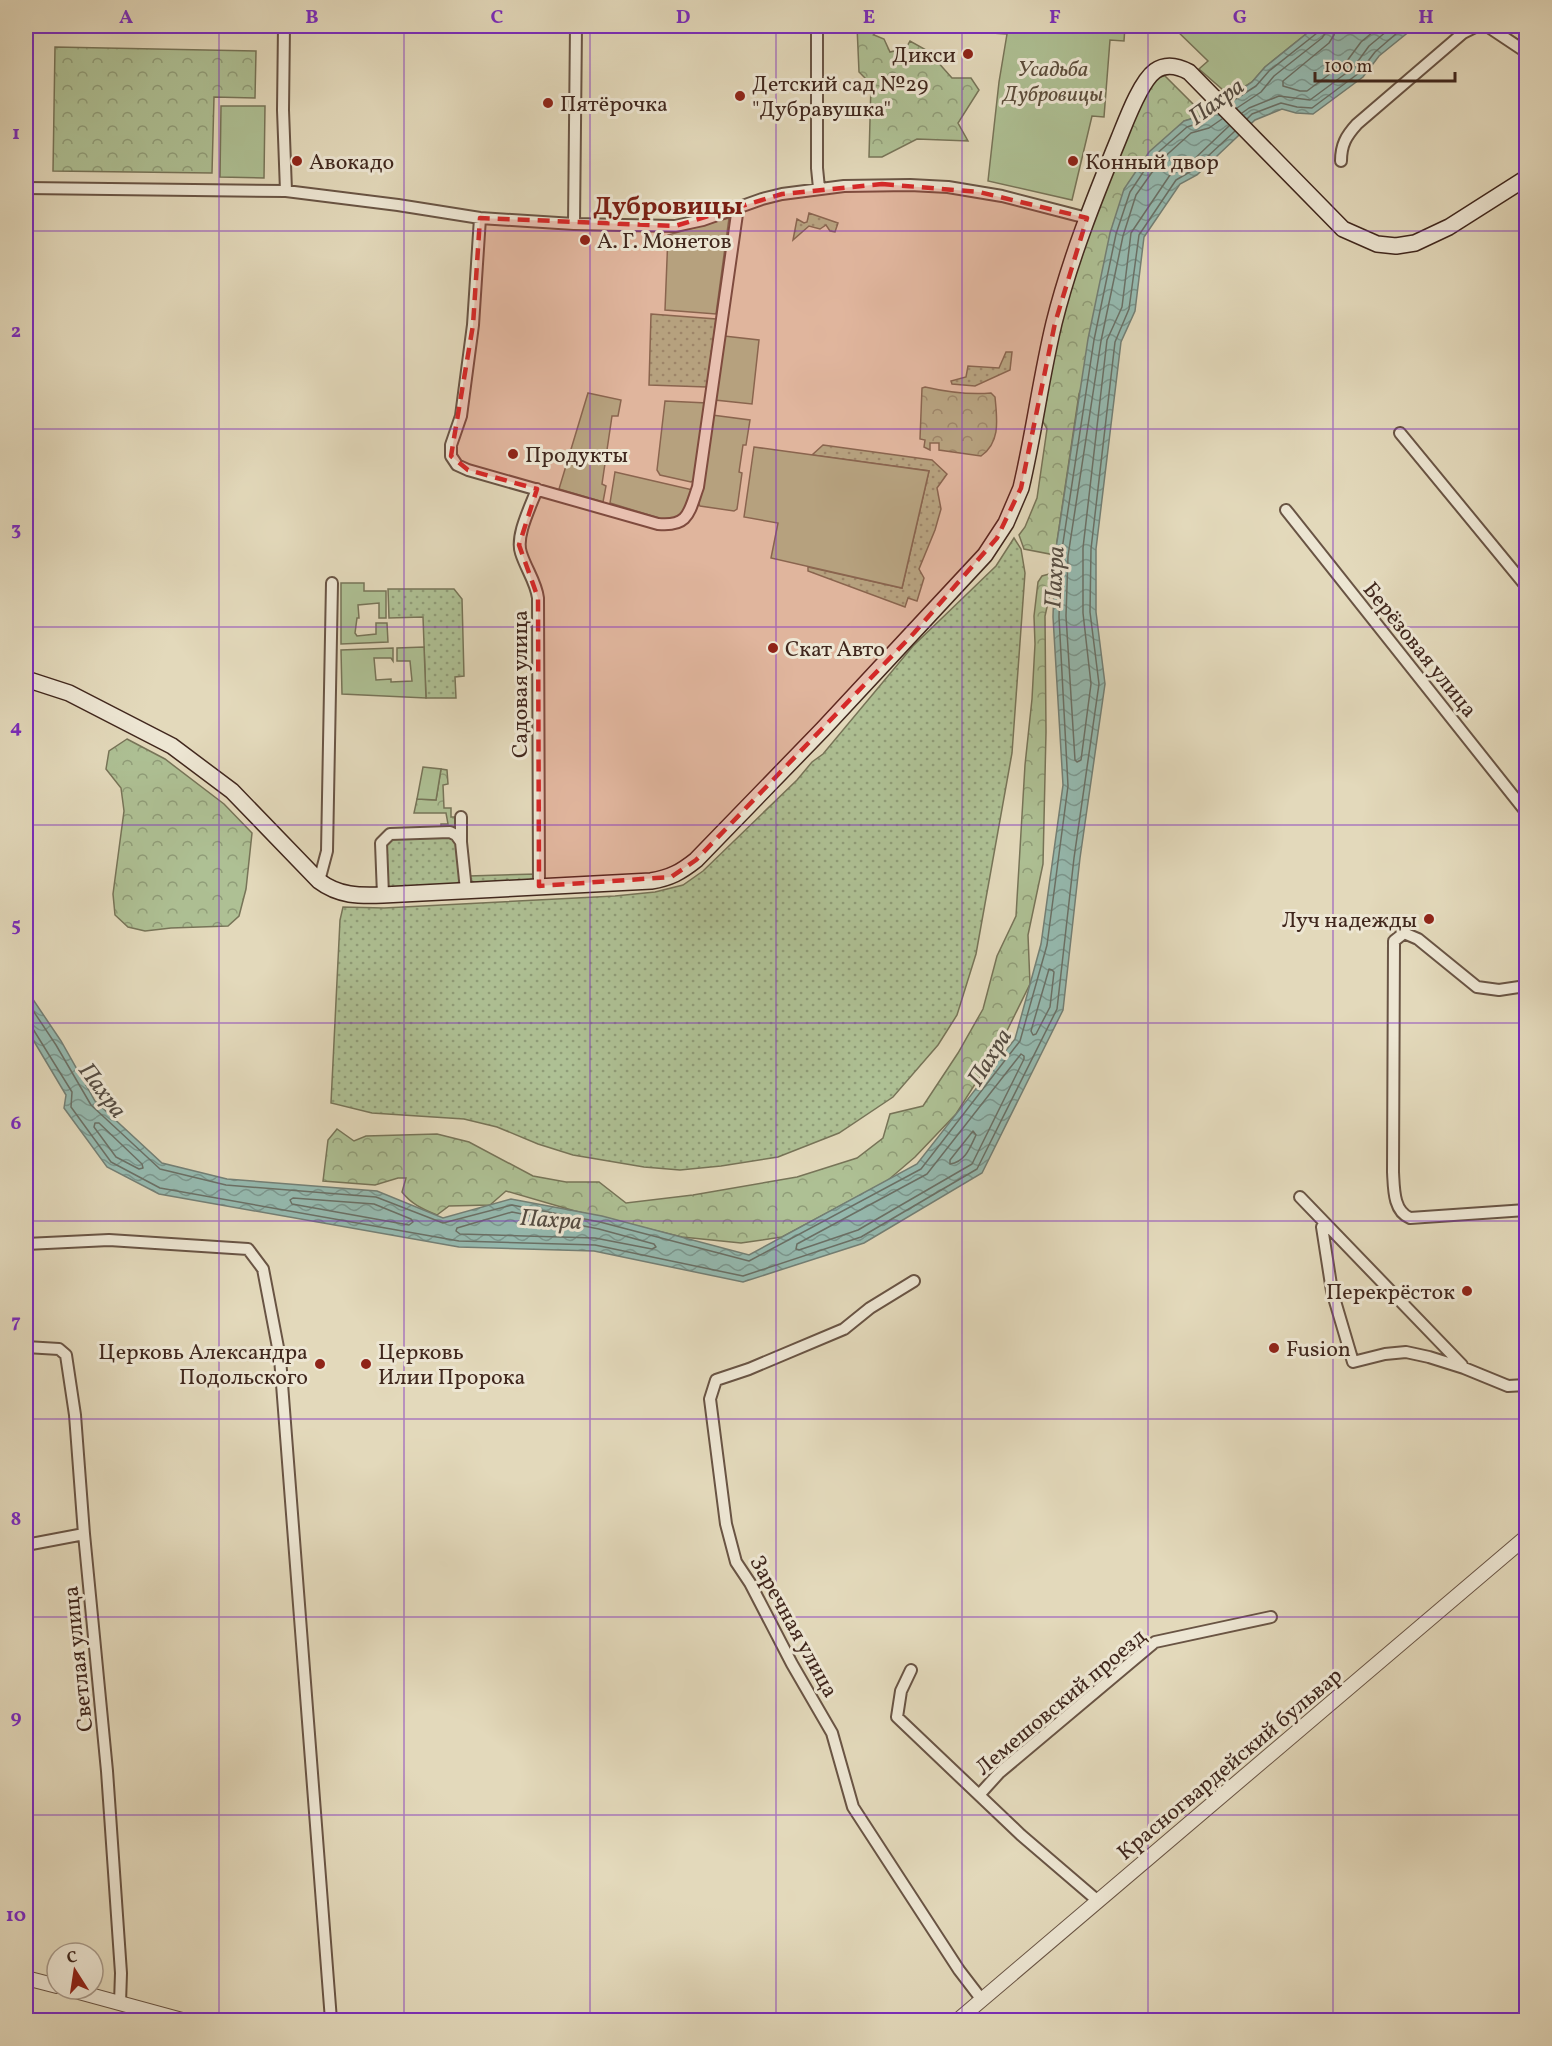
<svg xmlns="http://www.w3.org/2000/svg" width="1552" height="2046" viewBox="0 0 1552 2046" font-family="Vollkorn,serif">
<defs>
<pattern id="grass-dots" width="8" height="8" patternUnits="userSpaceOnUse" patternTransform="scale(1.5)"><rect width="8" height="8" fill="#aec094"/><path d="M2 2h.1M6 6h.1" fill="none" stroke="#8f9c78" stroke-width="1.8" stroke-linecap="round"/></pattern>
<pattern id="forest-crowns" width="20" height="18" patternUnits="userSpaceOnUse" patternTransform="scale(1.5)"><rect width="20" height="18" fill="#aec094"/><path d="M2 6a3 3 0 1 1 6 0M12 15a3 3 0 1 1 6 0" fill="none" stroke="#8f9c78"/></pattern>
<pattern id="water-waves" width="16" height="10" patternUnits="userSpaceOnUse" patternTransform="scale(1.5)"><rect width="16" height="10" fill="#95bab0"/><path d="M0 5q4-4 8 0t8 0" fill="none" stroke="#7b978f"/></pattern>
</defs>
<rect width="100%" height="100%" fill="#e3d9bb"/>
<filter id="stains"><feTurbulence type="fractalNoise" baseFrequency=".00333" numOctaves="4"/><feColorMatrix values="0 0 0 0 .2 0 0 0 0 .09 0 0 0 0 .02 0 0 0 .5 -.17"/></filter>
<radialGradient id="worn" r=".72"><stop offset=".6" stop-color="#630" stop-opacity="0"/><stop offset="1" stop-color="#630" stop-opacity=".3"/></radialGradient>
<path fill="url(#grass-dots)" stroke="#777458" stroke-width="1.5" d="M809,213l29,10 -3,9 -5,-1 -4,-6 -6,4 -11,-3 -16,14 4,-21 7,4 3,-1z
M651,314l65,5 -9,68 -58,-2z
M1006,352h6l-2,18 -35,16 -23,-2 -1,-3 15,-4 2,-11 31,2z
M823,445l109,15 15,14 -10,14 4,21 -6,21 -16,39 5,9 -7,23 -9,-3 -3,9 -97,-36v-4l94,21 27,-117 -117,-16z
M1014,538l7,11 4,24 -13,180 -36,201 -19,61 -19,30 -45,52 -54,36 -61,24 -57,9 -41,4 -36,-3 -71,-12 -35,-11 -41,-17 -33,-8 -92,-6 -41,-10 9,-183 3,-13 41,1 231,-12 40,-4 28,-7 20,-14 94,-91 15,-18 11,-8 90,-108 83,-80z
M388,589h66l8,10 2,77 -9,1 1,21h-30l-3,-81 -34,1z
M456,835l4,43 -2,5 -6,3 -57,3 -7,-3 -2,-6 -2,-41z
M536,874l-4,7 -55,3 -7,-4 -1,-4z"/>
<path fill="url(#forest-crowns)" stroke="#777458" stroke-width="1.5" d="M857,26h17v9l10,4 6,13 16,-4 4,-7 18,10 24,27h19l8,12 -21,33 10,18 -51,-2 -35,18h-13l2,-73 -12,-12z
M55,47l201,4 -1,47 -41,-1 -2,76 -159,-2z
M1149,76h16l39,39 -20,6 -105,273 -24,161 -31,-6 -5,-14 6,-8 12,-29 10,-69 -10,-18 18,-88z
M925,387c22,5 43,8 66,6l4,4c2,22 6,45 -14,59l-42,-6v-7h-9v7l-6,-3 1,-7 -5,-1 2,-51z
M1049,574l5,2 -9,40 1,116 -3,132 -15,71 2,49 -30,61 -44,69 -41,43 -28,24 -105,56 -41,6 -59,-6 -107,-26 -69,-20 -16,14 -41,1 -12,9c-14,-6 -26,-11 -35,-23l4,-14h-8l-23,7 -52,-4 5,-41 9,-11 17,12 12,-5 71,-2 32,8 64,34 33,6h33l27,21 67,-8 104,-18 60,-19 26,-20 7,-24 33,-8 35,-53 25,-44 14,-53 19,-40 9,-151 7,-66 3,-55 -1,-28 4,-34 4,-6z
M127,739l38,20 59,45 28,29 -6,56 -7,27 -11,10 -57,2 -26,3 -17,-4 -13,-12 -2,-21 11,-83 -3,-23 -15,-19 3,-18z
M441,769l6,1 1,14 -5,1 1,23h7v9h6l1,9 -17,1v-3h7l-2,-11h-32l3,-14 19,1z"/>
<path fill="#aec094" stroke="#777458" stroke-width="1.5" d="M993,26h132l-1,15 -14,-1 -6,77 -12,-1 -20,84 -84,-19 11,-99 8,-48 -15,-1z
M1172,26h144l-51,41 -13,15 -22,14 -31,-27 9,-8z
M221,106h44l-1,72 -44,-1z
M729,218l-13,96 -51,-4 3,-75z
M724,336l35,4 -7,64 -37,-4z
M588,393l33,7 -3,16h-6l-10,68 4,2 -3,16 -44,-13z
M665,401l42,2 -11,76 -5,3 -31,-7 -3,-5z
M712,415l38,5 -4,25h-3l-4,27 3,1 -5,36 -3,2 -34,-5 -2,-4z
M754,447l175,24 -27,117 -131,-30 7,-35 -34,-6z
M615,472l78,18 -11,25 -10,7 -62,-19z
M341,583h23v8h22v27h-7v-15l-21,2 1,13h-2l-2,15 2,3 19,-2v-11h11l1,19 -47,2z
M424,647l2,51 -84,-4 -1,-44 52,-2v13l-2,-3h-17l2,22 15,-1v3l21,-1 -2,-20h-13v-13z
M423,767l18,2 -5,31 -19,-1z"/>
<path fill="url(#water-waves)" stroke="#737f75" stroke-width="1.5" d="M1316,26h100l-37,30 -16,21 -50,37 -17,-1 -14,-4 -27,11 -58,55 -17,9 -36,53 -9,74 -14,31 -25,207v63l9,72 -25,174 -17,152 -81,163 -118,70 -121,39 -149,-31 -135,-4 -300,-53 -52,-27 -43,-59 2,-13 -40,-67v-39l35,52 34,60 67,62 65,16 150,12 66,27 68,-19 91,17 147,39 168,-91 98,-125 26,-95 22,-159 -10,-168 2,-62 33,-216 22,-106 14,-44 25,-37 35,-31 20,-6 48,-33 13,-15z"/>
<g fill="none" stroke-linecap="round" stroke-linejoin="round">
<path stroke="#6a7066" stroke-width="1.5" d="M1336,26l-2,9 -5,8 -46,38v5l17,5h7l40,-30 14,-19 19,-16
M1231,102l25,-16 13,-15 48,-38 2,-7
M1237,108l24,-16 13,-16 48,-38 4,-6 1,-6
M1242,113l7,-5 30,-12 31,4 43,-32 16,-22 24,-20
M1222,119l-13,9 -18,5 -31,28 -24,34 -13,41 -22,105 -33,215 -2,60 9,144 2,2 4,-2 10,-76 -8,-71v-65l24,-208 15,-33 9,-74 39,-58 19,-11 40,-38
M1247,119l5,-5 29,-11 16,4 15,1 47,-35 16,-21 30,-26
M1049,969l3,1 2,2 -4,35 -14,27 -3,1 -2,-4z
M26,1000l30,45 35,60 69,64 66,16 150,12 67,26 69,-18 88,17 149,39 172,-92 99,-128 27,-96 21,-159 -9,-169 2,-61 33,-216 22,-106 14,-42 24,-36 33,-29 19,-6 11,-8
M26,1026l7,3 39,63 -1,15 40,55 49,26 299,53 136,4 148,31 118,-39 116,-68 80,-160 17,-151 25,-174 -9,-72 1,-63 24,-207 14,-33 10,-74 37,-55 17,-10 42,-39
M1021,1054l3,2v3l-52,105 -114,66 -59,20 -3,-1 1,-5 130,-70z
M95,1123h4l43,41 1,4 -4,1 -23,-12 -22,-30z
M973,1131l3,4c-6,13 -11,27 -26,29v-4z
M293,1198l81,6 37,15 2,3 -4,3 -117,-21 -2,-4z
M512,1212l87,17 55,15 2,3 -4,2 -57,-11 -135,-4 -4,-3 1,-3z"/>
<g stroke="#695444" stroke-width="14">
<path id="minor" d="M284,26l-1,84 3,81
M817,26v142l2,20
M1487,26l39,26
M1341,161c0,-16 5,-25 16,-37l106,-91 14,-7
M26,188l260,3 112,14 82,13 94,6 101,2 28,-6 59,-21 20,-5 62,-8 66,-1 38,2 54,9 85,22
M480,218l-7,107 -12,91 -10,29v11l6,9 11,5 190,54c31,3 31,-12 40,-37l40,-280
M574,224l2,-198
M1400,433l126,153
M537,489c-6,17 -22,47 -16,64 5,16 15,29 17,45l1,288
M1286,510l240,302
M461,817v25l5,48
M319,881l8,-30 5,-268
M383,895l-2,-52 9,-9 60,-2 6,3 5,7
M1526,986l-27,4 -22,-3 -59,-48 -14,-6 -10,8 -1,231c1,16 0,39 17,46l116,-8
M1300,1197l162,168
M1326,1224l-4,3 10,64 21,71 32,-8 21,-2 23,5 35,11 44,18 18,-1
M26,1244l83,-4 139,9 15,20 17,89 51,662
M914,1281l-44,27 -26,21 -95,40 -33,11 -6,19 16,125 10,38 14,21 42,81 40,69 21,74 106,163 23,30
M26,1347l33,2 7,6 9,60 9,119 23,237 14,202 -1,30
M26,1545l58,-11
M911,1670l-10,21 -4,26 124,118 77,66
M980,1794l19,-21 156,-131 116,-25"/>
</g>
<g stroke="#695444" stroke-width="16">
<path id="tertiary" d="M26,1978l31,8
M68,1989l114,31
M958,2020l568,-483"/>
</g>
<g stroke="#40271d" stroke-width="18">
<path id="secondary" d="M26,679l43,14 103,53 60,45 87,90c20,15 40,15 64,14l268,-14c19,-3 30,-9 45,-21l127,-131 162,-174 21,-32 15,-35c13,-55 20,-111 33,-165 16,-64 40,-124 65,-185 7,-17 21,-56 36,-67 11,-8 23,-5 34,1l154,157 34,15 19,2 19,-3 34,-16 77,-49"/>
</g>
<use href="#minor" stroke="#ede6d3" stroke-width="10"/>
<use href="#tertiary" stroke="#ede6d3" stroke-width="14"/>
<use href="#secondary" stroke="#ede6d3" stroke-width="15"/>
</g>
<path fill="#d62828" fill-opacity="0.2" stroke="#d62828" stroke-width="4.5" stroke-dasharray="12 8" stroke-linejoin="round" d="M882,184l97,8 108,26 -32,105 -34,165 -24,50 -83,95 -218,227 -25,17 -132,9 -1,-288 -19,-53 18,-56 -69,-19 -17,-14 22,-131 7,-107 195,8 107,-32z"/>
<path fill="none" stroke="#7b2cbf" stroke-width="1.5" stroke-opacity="0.55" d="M219,26v1994M404,26v1994M590,26v1994M776,26v1994M962,26v1994M1148,26v1994M1333,26v1994M26,231h1500M26,429h1500M26,627h1500M26,825h1500M26,1023h1500M26,1221h1500M26,1419h1500M26,1617h1500M26,1815h1500"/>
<g fill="#8f2418" stroke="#ede6d3" stroke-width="2">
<circle cx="968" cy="54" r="6"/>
<circle cx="740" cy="96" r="6"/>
<circle cx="548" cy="103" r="6"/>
<circle cx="297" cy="161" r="6"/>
<circle cx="1073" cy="161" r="6"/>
<circle cx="585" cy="240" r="6"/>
<circle cx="513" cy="454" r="6"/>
<circle cx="773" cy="648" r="6"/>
<circle cx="1429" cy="919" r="6"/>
<circle cx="1467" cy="1291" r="6"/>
<circle cx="1274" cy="1348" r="6"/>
<circle cx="320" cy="1364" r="6"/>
<circle cx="366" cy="1364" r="6"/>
</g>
<g text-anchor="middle" stroke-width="6" stroke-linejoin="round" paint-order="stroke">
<g font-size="22" fill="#40271d" stroke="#ede6d3" text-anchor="start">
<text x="956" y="62" text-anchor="end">Дикси</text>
<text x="752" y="91">Детский сад №29<tspan x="752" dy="25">"Дубравушка"</tspan></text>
<text x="560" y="111">Пятёрочка</text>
<text x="309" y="169">Авокадо</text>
<text x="1085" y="169">Конный двор</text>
<text x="597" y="248">А. Г. Монетов</text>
<text x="525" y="462">Продукты</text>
<text x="785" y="656">Скат Авто</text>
<text x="1417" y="927" text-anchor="end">Луч надежды</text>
<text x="1455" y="1299" text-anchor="end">Перекрёсток</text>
<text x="1286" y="1356">Fusion</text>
<text x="308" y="1359" text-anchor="end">Церковь Александра<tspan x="308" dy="25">Подольского</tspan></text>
<text x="378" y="1359">Церковь<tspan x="378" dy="25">Илии Пророка</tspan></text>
</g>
<g font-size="22" font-style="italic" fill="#5c4d3b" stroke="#ede6d3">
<text x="1053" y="76">Усадьба<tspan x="1053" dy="25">Дубровицы</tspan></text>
</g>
<g font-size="22" fill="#40271d" stroke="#ede6d3">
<text transform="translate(1421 649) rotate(51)" y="8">Берёзовая улица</text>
<text transform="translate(519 684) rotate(-90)" y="8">Садовая улица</text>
<text transform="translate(795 1626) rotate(61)" y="8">Заречная улица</text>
<text transform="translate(77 1659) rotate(-96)" y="8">Светлая улица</text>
<text transform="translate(1060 1701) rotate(-40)" y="8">Лемешовский проезд</text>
<text transform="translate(1229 1763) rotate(-40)" y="8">Красногвардейский бульвар</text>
</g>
<g font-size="24" font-style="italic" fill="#554c42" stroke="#ede6d3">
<text transform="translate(1216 101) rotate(-36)" y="8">Пахра</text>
<text transform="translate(1054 577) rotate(-87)" y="8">Пахра</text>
<text transform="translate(989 1057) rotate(-58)" y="8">Пахра</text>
<text transform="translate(103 1090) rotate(53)" y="8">Пахра</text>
<text transform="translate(551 1219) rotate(4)" y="8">Пахра</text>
</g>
<g font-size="26" font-weight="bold" fill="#7a1f14" stroke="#ede6d3">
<text x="668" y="214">Дубровицы</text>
</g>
</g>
<rect width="1552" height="2046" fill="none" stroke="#e3d9bb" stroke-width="66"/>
<g transform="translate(75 1971) rotate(348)"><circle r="28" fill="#ede6d3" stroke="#a89a8a" stroke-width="1.5"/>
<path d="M0-4.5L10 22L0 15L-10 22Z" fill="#8f2418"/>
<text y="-9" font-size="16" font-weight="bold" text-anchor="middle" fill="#40271d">С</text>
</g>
<path d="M1315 72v9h140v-9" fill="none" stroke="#40271d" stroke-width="3"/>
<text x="1324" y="72" font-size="18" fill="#40271d" stroke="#ede6d3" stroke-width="4.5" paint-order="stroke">100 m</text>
<rect x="33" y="33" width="1486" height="1980" fill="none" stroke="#7b2cbf" stroke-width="2"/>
<g font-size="20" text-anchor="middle" font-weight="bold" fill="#7b2cbf">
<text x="126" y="23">A</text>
<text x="312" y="23">B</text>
<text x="497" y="23">C</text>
<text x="683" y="23">D</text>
<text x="869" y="23">E</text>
<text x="1055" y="23">F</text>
<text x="1240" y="23">G</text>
<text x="1426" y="23">H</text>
<text x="16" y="139">1</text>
<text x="16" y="337">2</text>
<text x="16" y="535">3</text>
<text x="16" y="733">4</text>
<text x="16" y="931">5</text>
<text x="16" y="1129">6</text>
<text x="16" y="1327">7</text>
<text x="16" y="1525">8</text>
<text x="16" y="1723">9</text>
<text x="16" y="1921">10</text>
</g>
<rect width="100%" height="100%" filter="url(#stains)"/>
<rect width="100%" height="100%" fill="url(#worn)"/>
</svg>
